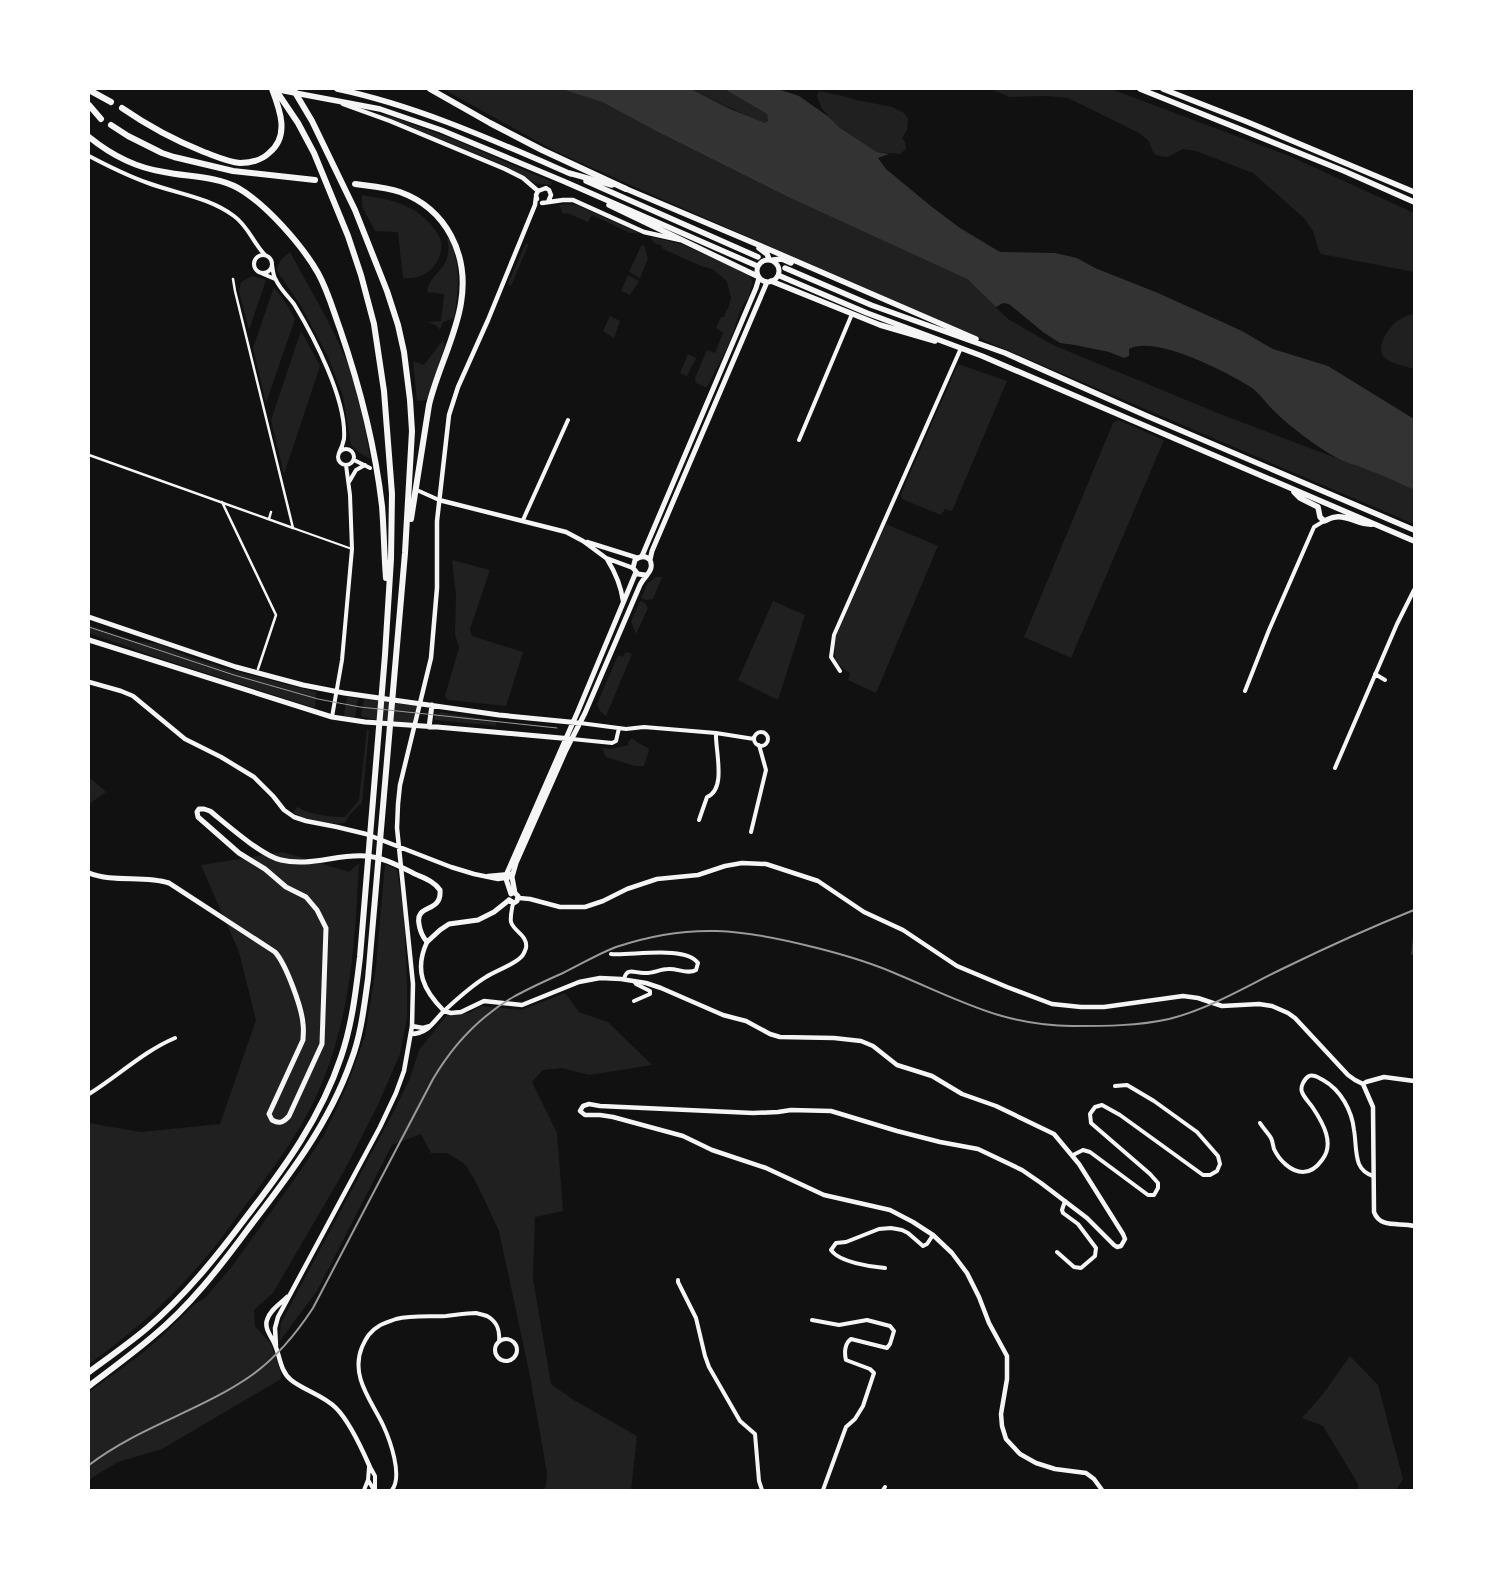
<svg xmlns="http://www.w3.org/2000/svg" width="1503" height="1579" viewBox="0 0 1503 1579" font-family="'PT Sans Narrow',sans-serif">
<rect width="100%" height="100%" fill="#111"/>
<path fill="#202020" d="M443,89h118l41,13 54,29 132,66 179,82 41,40 45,26 167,69 174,66 20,10v34l-449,-192 -335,-147 -77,-35z
M691,89h33l43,25 1,7 -3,3c-25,-11 -49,-23 -74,-35z
M990,89h121l178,67 125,57v59l-93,-18 -3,-6 -5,-17 -9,-13 -51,-45 -57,-22 -13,-2 -15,8 -9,-1 -5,-2 -6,-14 -9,-7 -71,-35 -20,-2 -38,1z
M819,91l24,5 14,4 35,7 12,6 4,6 -1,11 -5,8 3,4 1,7 -6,5 -23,-2 -37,-24 -18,-19 -5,-13z
M382,115l8,1 65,24 97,42 -1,3 -16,-2 -27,-16z
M362,195c18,3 39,6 55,17 7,5 16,14 21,22 9,17 -2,37 -20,43 -4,1 -10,1 -15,1l-5,-46 -23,-1 -13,-25z
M566,204l11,1 62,28h-9l-38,-18 -4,7 -21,-9 -4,1 -4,-9z
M651,237l30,7 68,30 3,8 -3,16 -4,3 -6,13 -10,30 -22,43h-2l-9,-4 -1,-5 12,-28 8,3 8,-20 -7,-5 5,-11h3l2,-6 2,-2 3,-11 -4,-17 -15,-12 -11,-3 -38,-17 -2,-4 -6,-1z
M447,238h2c12,25 10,53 5,80l-11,4 -3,8 -3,-4 -9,-4 13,-1 3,-27 -17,-2c4,-23 27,-21 20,-54z
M529,243l-18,43 -2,-1 -1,-2 15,-33 2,-5z
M644,245l4,14 -8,19 -11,-6 12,-26z
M290,252c17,32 36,63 51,96 16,34 24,74 29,111l-12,-7 -7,-7 -8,-49 -15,-39 -27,-51 -24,-35c0,-8 6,-14 13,-19z
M628,275l11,6 -9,14 -9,-4z
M252,276l14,4 -17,50 -10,-39 2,-9z
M274,287l12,16 9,16 -29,84 -13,-55z
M1414,314v55c-9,-3 -23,-5 -30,-12 -9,-10 4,-28 12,-35 5,-4 12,-7 18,-8z
M610,316l10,5 -6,17 -11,-7z
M301,331l19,35 -36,108 -13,-54z
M443,340l2,5 -18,55 -10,1 -4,-40 11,4z
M688,354l8,4 -9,18 -7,-3z
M958,364l49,17 -55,130 -7,-2 -4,6 -39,-16 -1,-5z
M1118,420l46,20 -93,218 -47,-21 89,-214z
M886,524l52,22 -62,147 -28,-13 2,-7c-18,-10 -17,-21 -13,-39z
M452,560l38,10 -20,59 2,7 51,16 -17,54 -58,-6 -3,-4 14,-48 -4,-14 1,-38z
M656,577h6l-9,22 -7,1 -5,-2 7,-15z
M640,601l5,2 3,5 -12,26 -5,-13z
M773,601l32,14 -27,85 -40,-20z
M89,625l46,16 24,3 28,12 47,15 82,21 -1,16 -156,-50 -70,-25z
M626,652l6,2 -26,62c-5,-3 -8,-7 -9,-12l21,-49 5,2z
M347,697l11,2 -3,19 -11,-2z
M364,699l53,7 -3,17 -41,-4 -12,-3z
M440,712l56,9v5l-61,-6v-6l4,1z
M367,729l2,2 -7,72 -12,11 -5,9c-17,2 -37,-3 -52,-10l4,-6c14,8 33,10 48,10l14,-17z
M632,738l6,5 10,5 1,3 -5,15h-9l-29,-9 -3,-7 -3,-2 11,1 18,-4 -1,-3z
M89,777l17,15 -17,12z
M283,852l66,20 10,-9c-3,60 -6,121 -23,179 -18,66 -49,108 -89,161 -15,20 -29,41 -46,60 -33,39 -71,72 -112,101v-241l52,9 79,-8 36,-104 -17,-68 -38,-87z
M385,864l12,6 7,44 3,69v35l-7,36 -23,53 -33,64 -71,122 -19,17 1,16 16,18 10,29v6l-119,70 -44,13 -25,15 -4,5v-90l51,-37 22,-19 33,-32 10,-6 28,-33 68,-95 23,-35 23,-49 18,-50 11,-69z
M565,993l14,19 29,10 44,43 -63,10 -27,-7 -19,2 -11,12 25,51 6,78 -28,6 -2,62 18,105 21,15 65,37 -6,54h-88l3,-3 1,-14 -18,-102 -30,-140 -22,-47 -12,-20 -18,-11h-16l-10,-19 -29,11 -75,146 -38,51 2,-19 115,-216 14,-29 9,-28 28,-35 22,-2 12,-7 40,4z
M1350,1356l28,29 25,94 -7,11h-38v-6l-35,-58 -21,-8 21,-24z"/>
<path fill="#333" d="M561,89h130l39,20 35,14 3,-2 -1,-7 -43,-25h54l21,7 30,21 11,11 37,24 12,2 -11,4 8,11 46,38 28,21 40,24 55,1 22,5 18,10 63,25 84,38 31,18 55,17 86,53v71c-16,-8 -32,-15 -49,-21 -9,-4 -19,-6 -28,-11 -20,-11 -48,-32 -64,-48 -7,-7 -13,-16 -21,-22 -22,-15 -98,-54 -123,-39v7l-5,2 -15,-6 -34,-7 -15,-2 -17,-11 -34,-28 -6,-1 -7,4 -29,-28 -179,-82 -132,-66 -54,-29z"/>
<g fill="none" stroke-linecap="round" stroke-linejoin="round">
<path stroke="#333" stroke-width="2" d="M1412,954l2,-18"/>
<path stroke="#f5f5f5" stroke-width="2" d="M293,528l59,21"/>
<path stroke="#f5f5f5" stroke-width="2.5" d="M233,279l2,12 58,237
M89,455l204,73
M222,502l54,113 -18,54
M269,519l2,-7"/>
<path stroke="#f5f5f5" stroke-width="4" d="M89,156c19,10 39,20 59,27 30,11 60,14 86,33 15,11 19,27 31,39
M254 264a9 9 0 1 1 18 0a9 9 0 1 1-18 0Z
M272,265c1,5 1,11 4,15 4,9 12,16 18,24 20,33 53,96 50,135 -1,5 -3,10 -5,14
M261,273l14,6
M799,440l53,-126
M338 457a8 8 0 1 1 16 0a8 8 0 1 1-16 0Z
M354,460l16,8
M349,482l7,-12 9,-5
M419,491l20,9
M523,520l45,-100
M840,671l-9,-14 3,-22 127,-287
M1375,674l10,6
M1245,691l24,-61 45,-103 10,-6
M332,717l10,-57 10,-111 -2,-54 -4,-30
M580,723l46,6 18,-2 72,6 38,6
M754 739a7 7 0 1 1 14 0a7 7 0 1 1-14 0Z
M572,739l40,4 4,-2 3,-13
M1335,768l62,-144 17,-34
M699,820l8,-23c20,-8 8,-47 9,-64
M751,832l15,-62 -7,-25
M611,954c20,2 74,-9 87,9l-2,7c-8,5 -19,-2 -28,-1 -8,0 -16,5 -24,4 -10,0 -17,-6 -20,6
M634,1001l16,-7v-3l-14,-7 -2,-3
M444,1011c13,-12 27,-25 42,-34 9,-6 27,-12 34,-19 3,-2 5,-7 6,-10 2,-13 -12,-16 -15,-26 -1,-6 1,-13 2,-19
M89,1094c29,-18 55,-43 86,-56
M1260,1123c3,5 8,10 11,15 2,4 2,8 3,11 5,11 17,23 29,23 8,0 14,-5 19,-12 13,-16 1,-37 -9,-52 -3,-5 -9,-10 -11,-16 -2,-5 2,-13 7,-16 5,-2 10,2 14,4 18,10 29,31 31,50 2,11 1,24 5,34 3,7 8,10 14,12
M1073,1155l10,-5 7,2 58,43h6l4,-7v-5l-8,-9 -59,-51 -1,-9 5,-7 7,-2 18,10 83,60h7l7,-4 3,-7 -2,-8 -21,-24 -43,-31 -27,-16 -12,1
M1057,1252l17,15 7,1 14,-12 1,-8 -18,-24 -15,-11 -1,-3 3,-9
M885,1268c-14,-1 -46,-6 -54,-18l5,-7 10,-1 33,-13 12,-1 11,2 6,3 15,13 4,-2 6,-9
M678,1280v2l18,36 9,38 4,11 31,54 15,13 4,47 3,9
M812,1320l27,5 28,-5 23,6 4,5 -4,13 -3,4 -36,-9c-6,4 -7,13 -5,21l24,9 4,4 -11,33 -8,13 -9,8 -23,63
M495 1350a11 11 0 1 1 22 0a11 11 0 1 1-22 0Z
M369,1465l6,11v14
M368,1480l6,10
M364,1490l4,-10 1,-13
M392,1490c11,-14 -2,-50 -9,-65 -12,-25 -33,-49 -21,-78 4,-9 8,-16 17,-21 4,-3 12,-5 17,-7 16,-4 34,-2 50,-3 10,-1 20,-3 30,-3 4,1 8,2 11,3 11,6 13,15 12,26
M883,1490l2,-3"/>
<path stroke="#f5f5f5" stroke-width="4.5" d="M343,104l47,17 115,48 18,9 15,13
M537,199l-1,-4 2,-4 8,-3 3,2 2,5 -3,7
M542,203l21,-3h10l71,32 36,8
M439,500l127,32 17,9 23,17 27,10
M587,542l51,16
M607,559c8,13 14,26 16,42
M89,682l32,9 12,5 52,43 36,18 33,20 19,19 11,14 10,7 12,4 31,6 29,7 85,33 23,7 24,5 14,-2
M488,876l22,-2
M519,898l11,1 30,8h25l18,-6 24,-12 30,-10 41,-4 27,-9 17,-3 24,1 52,17 46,31 39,18 54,36 50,21 45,17 29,3h23l79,-11 15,2 24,8 37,-2 13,2 16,7 7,5 53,57 7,5 8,4
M427,942c-13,28 -4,48 17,69
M444,1011l7,2 10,-1 23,-11 38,4 57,-23 21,-4 21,1 25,4 15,5 62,27 23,6 24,13 10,3 54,1 27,3 12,5 24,19 35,11 30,18 34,12 58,28 25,30 44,70 2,5 -4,7 -4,1 -3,-2 -27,-27 -46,-35 -19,-13 -44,-21 -38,-7 -43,-11 -66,-20 -40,-1 -13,2 -25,1 -153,-7 -11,-2 -6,2 -3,5 5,4h15l13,2 70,19 29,14 54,18 58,27 66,15 23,12 20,13 19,18 15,20 12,24 10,26 18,33v23l-6,35 1,12 4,13 14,15 16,9 19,6 31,4 8,6 8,11
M412,1026l11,2 7,-2
M411,1034c17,0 22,-12 33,-23
M1363,1084l10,23 1,105c6,17 26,10 40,14
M1363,1084l3,-2 18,-5 30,4
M287,1297c-7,7 -17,13 -20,23 -3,9 5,17 8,25 5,11 5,26 16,35 14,11 32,15 45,28 12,12 26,41 33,57
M276,1346l-1,-18 3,-11 102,-190 16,-34 8,-22 8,-45 1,-42 -16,-156 1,-24 2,-19 31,-127 6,-70v-67l12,-106 9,-28 30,-67 47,-115 1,-8"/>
<path stroke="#f5f5f5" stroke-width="5" d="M757 271a11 11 0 1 1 22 0a11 11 0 1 1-22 0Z
M642,556l114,-268 3,-10
M650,560l2,-9 115,-269
M89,617l147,50 67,18 41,8 155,22 81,8
M89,640l243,77 33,5 72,5 135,12
M429,727l3,-22
M89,873c24,10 55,2 80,10l106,69c11,12 27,56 28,72 1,6 0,11 0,16l-34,74 3,6c7,4 11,3 17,-4l33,-72 4,-116 -9,-18 -11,-13 -20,-10 -21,-18 -26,-16 -41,-36 -1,-5 2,-3h5l6,2c16,13 52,45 71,49 28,7 56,-6 84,-4 18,1 34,10 50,18 9,4 19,7 25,16 2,24 -25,13 -21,34 1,8 3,12 8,18l13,-12 9,-6 29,-4 16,-8 15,-12
M515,893l-3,-16 4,-14 50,-113 19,-37 55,-128c4,-9 15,-14 10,-25 -5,-5 -10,-4 -15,0l-2,8 5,6 7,1
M511,894l-5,-15 1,-6 71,-162 58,-139
M509,900l5,3 3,-2 1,-5 -3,-3"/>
<path stroke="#f5f5f5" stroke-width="5.5" d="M274,89l106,20 61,21 122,51 192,84
M337,89c81,17 158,52 234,85
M569,173l43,12
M586,181l172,76
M624,188l144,61 208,90
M609,205l148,71
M759,248l8,6 2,5
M773,260l9,-1 9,4
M785,268l86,37 134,48 142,63 267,114
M780,276l87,37 115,43 432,185
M771,281l109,44 55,16
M1294,492l6,6 18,9 2,10 4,4c3,-1 8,-4 12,-4 13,-2 24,9 37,7"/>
<path stroke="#f5f5f5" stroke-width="5.5" d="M1140,89l204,82 70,31
M1163,89l82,32 169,71"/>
<path stroke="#f5f5f5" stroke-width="6" d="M430,89l60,34 52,27 84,39
M89,90l22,12
M89,105l12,14
M122,108c26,18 52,32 82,44 11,4 24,10 36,11 10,0 22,-3 29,-10 21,-17 11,-43 3,-64
M111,125l17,11 34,17 12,4 59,14 82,9
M89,137c21,17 48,31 75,35 24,5 52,4 74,16 28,16 64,57 80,85 10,18 15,37 22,56 20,58 35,117 42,177 2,24 2,48 4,72
M355,184c15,2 31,3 45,8 47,17 69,63 61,111 -5,33 -24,68 -32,102l-18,114
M89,1372c19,-14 39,-28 57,-43 39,-33 71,-73 101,-113 38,-49 74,-99 94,-159 11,-32 15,-67 19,-100l25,-302 6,-96 1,-65 -8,-103 -10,-67 -13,-49 -13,-39 -34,-83 -16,-30 -23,-34
M89,1386c21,-16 43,-32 63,-49 37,-30 68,-70 96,-108 40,-52 81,-105 103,-168 10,-26 13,-54 17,-82l37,-426 7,-122 -2,-31 -6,-48 -6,-27 -11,-34 -32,-81 -43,-89 -19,-32"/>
<path stroke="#9a9a9a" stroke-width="1" d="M89,627l145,48 84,24 42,8 197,21"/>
<path stroke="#9a9a9a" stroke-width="2" d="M89,1465c49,-38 112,-54 163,-90 25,-18 44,-41 61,-67l120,-229c20,-34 47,-63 82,-83 15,-8 32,-16 48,-23 18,-9 35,-19 53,-26 74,-25 128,-18 201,1 28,7 55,15 82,27 60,25 106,51 173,51 32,0 66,0 97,-7 40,-10 76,-32 113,-50 43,-21 87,-41 132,-59"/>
</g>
<rect width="1503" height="1579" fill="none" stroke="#ffffff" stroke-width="180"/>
</svg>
